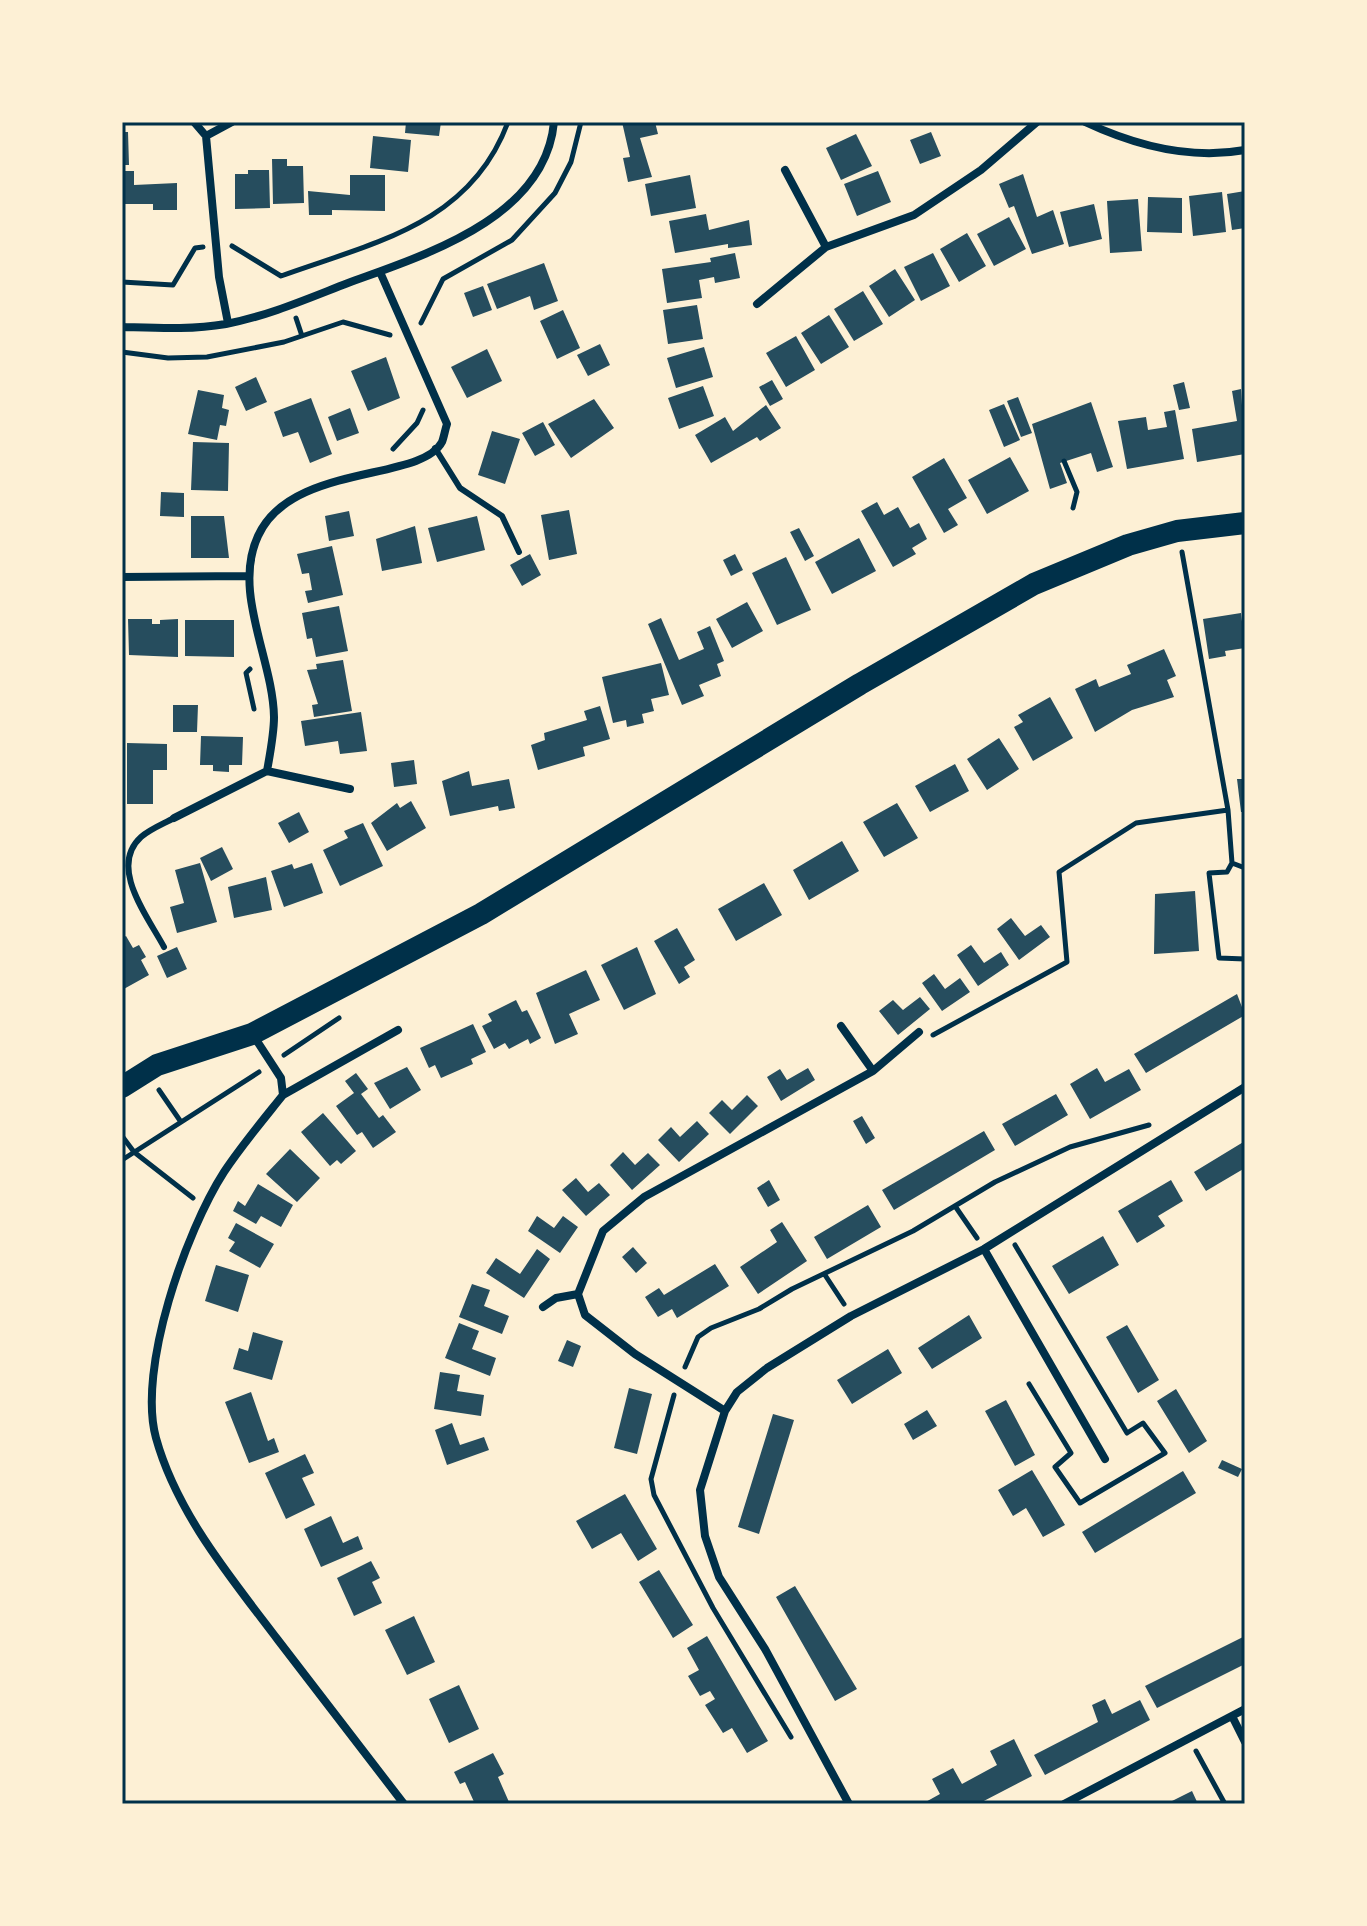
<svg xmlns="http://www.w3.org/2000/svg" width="1367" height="1926" viewBox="0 0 1367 1926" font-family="Overpass,sans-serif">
<rect width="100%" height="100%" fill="#fdf0d5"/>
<path fill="#264d5e" d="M406,122h35l-2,14 -34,-3z
M622,122h33l3,12 -18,4 12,39 -24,5 -5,-24 7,-1z
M122,132h6l1,33h-7z
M931,132l10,24 -21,8 -10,-24z
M856,134l16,32 -31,14 -15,-32z
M373,136l38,4 -3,32 -38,-4z
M272,159h15v7h16l1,37 -31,1z
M248,170h21l1,38 -35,1v-35h13z
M122,171h12v14l43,-2v27h-24v-6h-31z
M878,171l13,31 -34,14 -13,-32z
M1023,174l14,43 16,-7 11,34 -32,10 -18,-48 -5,2 -10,-24z
M350,175h35v36l-53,-1v5h-23l-1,-24 42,4z
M690,175l6,33 -45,8 -6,-32z
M1245,191v37l-13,2 -5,-36z
M1222,192l4,40 -33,4 -4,-40z
M1148,197l34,1v35l-35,-1z
M1138,199l4,52 -32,2 -3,-52z
M1094,204l8,35 -33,8 -9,-35z
M706,214l3,16 40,-10 3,25 -24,3v-4l-53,9 -6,-32z
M1009,217l17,32 -32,17 -17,-32z
M967,233l19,33 -27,16 -19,-33z
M735,253l5,25 -25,5 -1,-6 -15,3 3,18 -35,5 -5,-34 49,-7 -1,-4z
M933,253l17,33 -29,15 -17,-34z
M544,263l14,38 -24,9 -4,-14 -33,13 -10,-25z
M895,269l20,31 -26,17 -20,-31z
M483,286l9,24 -19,7 -9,-24z
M863,291l20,33 -29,17 -20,-32z
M697,305l6,34 -35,5 -5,-34z
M563,310l17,38 -23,11 -17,-38z
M829,315l20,32 -28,17 -20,-31z
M796,336l19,34 -29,17 -20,-34z
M600,344l10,21 -22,11 -11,-21z
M704,347l9,30 -37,11 -9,-30z
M487,349l15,32 -35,17 -16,-31z
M386,357l14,41 -32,13 -17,-40z
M256,377l11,25 -21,9 -11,-24z
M772,380l11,19 -13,7 -11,-19z
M1184,382l6,26 -11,2 -6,-25z
M703,386l11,30 -35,13 -11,-31z
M1241,389l4,65 -48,8 -5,-33 45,-8 -5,-30z
M198,390l26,5 -2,13 7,2 -3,16 -6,-1 -3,15 -29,-6z
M1018,397l14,36 -11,4 -14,-36z
M311,398l21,56 -22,9 -12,-31 -15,5 -9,-25z
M594,399l20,29 -43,30 -23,-34z
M1091,402l22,65 -16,5 -6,-19 -31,10 7,20 -17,6 -18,-65z
M1004,404l16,36 -16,7 -15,-37z
M766,405l15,23 -21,13 -3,-4 -46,26 -16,-28 30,-18 8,14z
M350,408l9,25 -22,8 -9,-24z
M1175,410l9,49 -57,10 -9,-48 28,-4 2,13 19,-3 -3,-15z
M543,422l12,23 -20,11 -13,-23z
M492,431l28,8 -15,45 -27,-9z
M193,442l36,1 -1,48 -37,-1z
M1010,457l19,34 -42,23 -19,-34z
M944,458l23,40 -19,11 10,16 -14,8 -32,-56z
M161,492l23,1v24l-24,-1z
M877,502l7,13 14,-8 12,21 9,-5 8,16 -15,9 4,6 -23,13 -32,-56z
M569,510l8,44 -28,6 -8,-45z
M349,511l5,25 -25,5 -4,-25z
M191,516h33l5,42h-38z
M477,516l8,34 -48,12 -9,-34z
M415,526l7,37 -40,8 -6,-32z
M799,528l15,28 -9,5 -15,-29z
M859,538l17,33 -44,23 -17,-32z
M332,546l11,49 -35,8 -3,-12 7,-1 -3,-17 -7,1 -5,-20z
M530,554l11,21 -19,11 -12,-21z
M735,554l8,16 -12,6 -8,-16z
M786,557l25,53 -34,15 -25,-52z
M747,602l16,29 -31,17 -16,-29z
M339,606l9,45 -32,6 -4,-19 -5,1 -5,-26z
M1241,613l4,35 -20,3 1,5 -17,3 -6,-40z
M661,618l18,42 25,-11 -7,-17 13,-6 14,35 -7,3 4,12 -22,9 5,11 -22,9 -34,-81z
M128,619h24v5h8v-4l18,-1v38l-49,-2z
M185,620h49v37l-49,-1z
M1164,649l12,27 -9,4 7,17 -42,13 -37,22 -20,-43 21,-10 3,8 32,-13 -4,-9z
M343,660l9,51 -38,6 -2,-12 6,-1 -11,-34 10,-1 -1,-5z
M661,663l8,32 -18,4 3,12 -12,3 2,9 -17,4 -1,-7 -13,3 -11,-46z
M1050,697l23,41 -40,23 -19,-34 9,-5 -5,-7z
M173,705h25l-1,27h-24z
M600,706l10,33 -27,8 2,9 -47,14 -7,-25 14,-5 -1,-7 43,-13 -3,-9z
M361,712l6,39 -27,3 -2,-13 -33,5 -4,-25z
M201,736l42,1 -1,28h-13v7l-16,-1v-6h-13z
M999,738l20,31 -32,21 -20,-31z
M127,743l40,1v26h-14v34h-26z
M414,760l3,24 -23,3 -3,-24z
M955,764l14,27 -39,21 -15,-26z
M469,771l3,15 37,-7 6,29 -16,3 -1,-5 -48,10 -8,-35z
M1237,779h8v33h-4z
M411,801l15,27 -39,23 -16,-28 26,-20 3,5z
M897,803l21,35 -34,19 -21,-35z
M299,812l10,20 -20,11 -11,-20z
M363,823l20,43 -43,20 -17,-36 25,-12 -4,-7z
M842,841l17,30 -50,29 -16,-30z
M222,847l11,22 -22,12 -11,-23z
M200,863l17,59 -40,11 -7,-26 14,-4 -9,-33z
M312,863l11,30 -39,14 -13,-36 21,-7 2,5z
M266,877l6,33 -38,8 -6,-31z
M764,883l18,32 -46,26 -18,-32z
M1195,891l4,60 -45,3 1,-60z
M1011,918l14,18 16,-11 9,12 -31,23 -22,-31z
M677,928l18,32 -11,7 6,10 -11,7 -25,-43z
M126,936l7,12 6,-3 7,12 -5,3 8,15 -27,15v-52z
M971,945l13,18 17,-11 8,13 -31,21 -21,-31z
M177,947l10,22 -20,9 -10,-22z
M637,947l19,47 -32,16 -23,-45z
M586,970l14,30 -31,14 9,20 -23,10 -19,-51z
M934,974l11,15 15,-11 10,14 -28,19 -20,-28z
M1237,994l8,21 -99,58 -12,-19z
M920,997l10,12 -32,26 -19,-24 14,-11 10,10z
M516,1000l6,12 5,-2 14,28 -11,6 -2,-5 -19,10 -4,-6 -11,6 -12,-23 10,-5 -4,-7z
M473,1024l13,28 -15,7 2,5 -32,14 -6,-13 -6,3 -9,-20z
M407,1067l14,23 -31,19 -16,-26z
M808,1068l7,12 -34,21 -14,-24 13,-8 7,11z
M1097,1068l8,14 24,-13 12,21 -51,29 -20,-35z
M356,1073l12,16 -7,5 18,24 4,-3 13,17 -23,16 -11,-16 -5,3 -21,-29 18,-13 -9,-12z
M1056,1094l12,21 -53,31 -13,-22z
M747,1095l11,11 -28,28 -21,-21 13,-13 10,10z
M323,1113l33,38 -15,13 -4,-4 -7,6 -29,-34z
M862,1116l13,22 -9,6 -13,-23z
M697,1121l12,13 -30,28 -21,-22 13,-13 9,10z
M984,1131l11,19 -101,60 -12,-20z
M1245,1141v27l-39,23 -12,-19z
M290,1149l30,29 -23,24 -31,-28z
M623,1152l12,13 13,-12 12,12 -28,25 -22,-25z
M576,1178l12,14 11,-9 11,12 -24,21 -24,-26z
M769,1180l11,20 -12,7 -11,-19z
M1171,1180l12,21 -25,15 7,10 -28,17 -19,-32z
M258,1184l35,21 -12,22 -20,-11 -5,8 -23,-13 5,-10 7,5z
M868,1205l13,22 -54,32 -13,-22z
M537,1216l17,12 9,-12 15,11 -18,26 -32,-22z
M782,1222l25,39 -49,33 -18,-27 37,-25 -7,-12z
M236,1223l38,21 -14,24 -31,-17 6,-9 -7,-4z
M1103,1236l16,29 -50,29 -17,-28z
M633,1247l14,16 -11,10 -14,-16z
M537,1249l13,10 -26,39 -38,-25 10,-15 24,16z
M715,1264l14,22 -52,32 -5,-9 -14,8 -13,-20 14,-9 5,7z
M216,1265l33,10 -11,37 -33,-11z
M472,1284l18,6 -6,16 25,10 -7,18 -43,-17z
M969,1315l13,23 -50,31 -14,-21z
M459,1323l20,8 -7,18 24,9 -6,18 -45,-18z
M1127,1325l32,55 -21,13 -32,-56z
M253,1332l30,9 -11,39 -39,-11 6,-21 9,3z
M567,1340l14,6 -8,21 -15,-6z
M888,1349l14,24 -50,31 -15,-24z
M440,1372l20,3 -3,16 27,4 -3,21 -47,-7z
M629,1388l23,6 -15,60 -23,-6z
M1176,1389l31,52 -18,12 -32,-52z
M251,1392l17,49 6,-3 5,14 -30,11 -24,-61z
M1006,1400l29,55 -20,11 -30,-55z
M927,1410l10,16 -24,14 -9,-16z
M773,1414l21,6 -35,114 -21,-7z
M452,1423l8,22 24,-8 5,13 -42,15 -12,-35z
M305,1454l9,19 -12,5 13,27 -29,14 -21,-46z
M1222,1460l20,9 -4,8 -20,-9z
M1032,1470l33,55 -22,12 -17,-29 -13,8 -15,-26z
M1183,1471l13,22 -101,60 -13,-21z
M625,1494l32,55 -19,12 -17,-28 -29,16 -16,-28z
M331,1516l12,27 15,-7 5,13 -42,18 -17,-38z
M371,1561l9,17 -8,4 10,21 -28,13 -17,-38z
M659,1570l34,55 -20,13 -34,-56z
M795,1586l62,103 -22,12 -59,-104z
M414,1616l21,46 -28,13 -22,-45z
M707,1636l61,105 -21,12 -15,-25 -9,5 -18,-28 10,-6 -5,-8 -10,5 -12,-20 11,-6 -12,-22z
M1245,1636v28l-88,44 -12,-22z
M459,1685l20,44 -30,14 -20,-44z
M1105,1699l7,15 28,-14 10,20 -105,55 -11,-20 64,-33 -6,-17z
M1014,1739l18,37 -54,28h-56l18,-10 -8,-15 21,-11 9,16 35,-19 -7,-14z
M493,1753l11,21 -6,3 11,25 -34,2 -10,-22 -5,2 -6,-12z
M1192,1791l6,13h-27l-1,-2z"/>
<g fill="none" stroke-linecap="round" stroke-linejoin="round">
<path stroke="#003049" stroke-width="5" d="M232,246l49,30c91,-33 189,-51 227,-154
M122,282l51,3 22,-37 8,-1
M296,318l6,18
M421,323l22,-44 69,-39 43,-47 16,-31 10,-40
M122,352l46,6 39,-1 77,-15 59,-20 47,13
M393,449l24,-26 6,-13
M1064,461l13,31 -4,16
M1182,552l46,258 4,53 -5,9 -18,1 10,85 26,1
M250,669l-4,4 8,36
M1232,863l13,5
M933,1035l134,-73 -8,-90 77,-49 92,-13
M284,1055l55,-37
M159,1090l22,32
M122,1136l12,16 59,46
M122,1160l137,-88
M955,1206l22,32
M1015,1245l112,188 16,-10 22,30 -85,50 -25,-36 16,-14 -42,-69
M825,1275l19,29
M685,1367l13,-30 13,-9 48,-19 33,-20 121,-58 82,-49 75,-35 79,-22
M674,1395l-23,84 3,16 59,113 78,129
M1196,1751l29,53"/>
<path stroke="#003049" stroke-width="6" d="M435,448l25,40 42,28 17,36
M164,947c-16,-30 -56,-80 -23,-110 9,-8 22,-13 33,-19"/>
<path stroke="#003049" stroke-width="8" d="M194,122l12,14 13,141 9,46
M1085,122c49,23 105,38 160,28
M206,136l26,-14
M785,170l41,77
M757,304l69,-57 88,-32 67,-45 56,-48
M122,327c35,1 69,3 104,-3 42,-8 83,-26 122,-41 76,-28 197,-64 206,-161
M122,577l126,-1
M267,771c3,-17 7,-37 7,-54 -1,-58 -42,-125 -16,-181 33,-73 163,-54 184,-94 2,-5 3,-12 5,-18l-67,-152
M174,818l93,-47 83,18
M841,1026l32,45
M253,1035l28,43 2,17c-20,25 -41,50 -59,77 -38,59 -87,197 -68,266 21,76 76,141 122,202 42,55 84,109 126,164
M283,1095l115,-65
M984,1249l121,210
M543,1307l13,-9 22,-4
M725,1411l-90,-57 -50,-39 -7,-21 25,-63 41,-34 229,-126 46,-39
M1232,1716l13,26
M849,1804l-84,-155 -46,-72 -14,-41 -5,-46 25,-79 12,-19 30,-24 84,-52 133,-67 261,-162
M1064,1804l181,-95"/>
<path stroke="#003049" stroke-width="22" d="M122,1087l35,-22 95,-31 229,-120 379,-230 174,-100 94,-39 49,-14 68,-8"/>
</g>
<rect width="1367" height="1926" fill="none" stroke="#fdf0d5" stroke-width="248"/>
<rect x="124" y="124" width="1119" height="1678" fill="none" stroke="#003049" stroke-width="3"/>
</svg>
